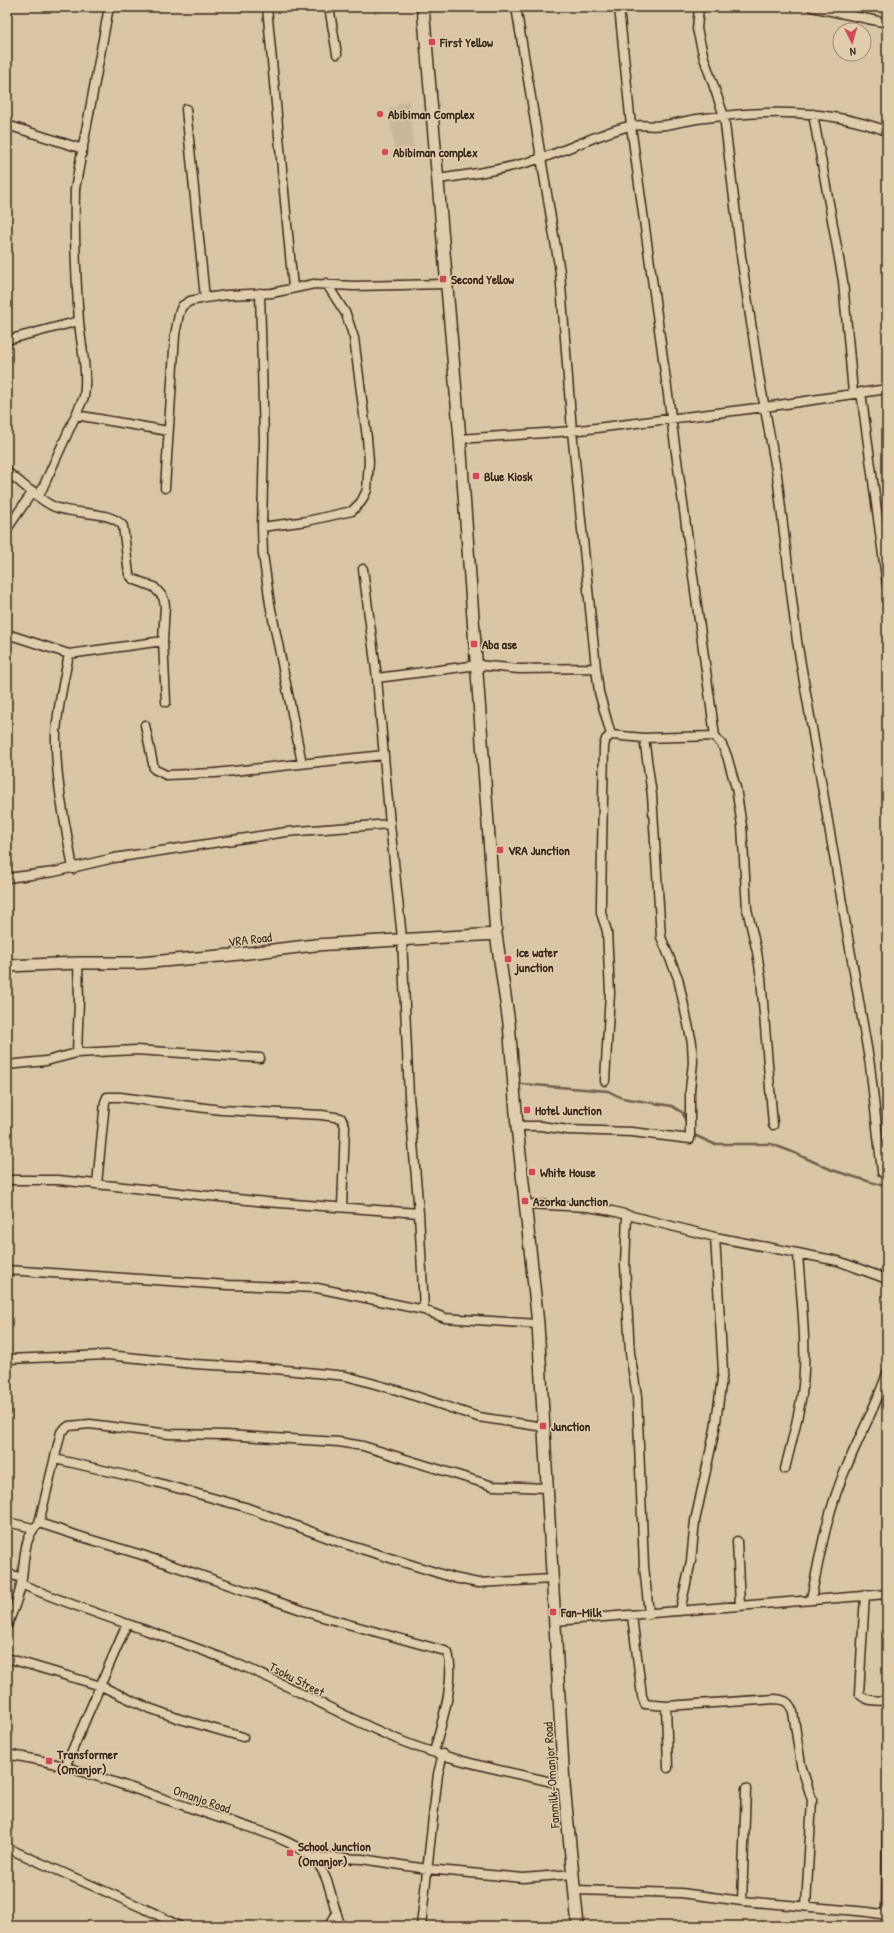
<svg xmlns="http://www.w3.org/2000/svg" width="894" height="1933" viewBox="0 0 894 1933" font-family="'Patrick Hand',sans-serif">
<rect width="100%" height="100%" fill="#dac6a5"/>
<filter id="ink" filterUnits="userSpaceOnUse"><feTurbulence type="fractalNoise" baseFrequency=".025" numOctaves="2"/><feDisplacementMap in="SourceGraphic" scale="8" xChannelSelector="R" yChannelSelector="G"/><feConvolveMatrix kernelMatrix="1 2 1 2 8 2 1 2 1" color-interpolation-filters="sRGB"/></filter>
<g filter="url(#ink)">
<path fill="#cbb899" d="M409,101l5,47 -20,1 -5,-41 8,-1v-4z"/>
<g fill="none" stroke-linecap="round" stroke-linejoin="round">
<path stroke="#725f4d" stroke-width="2.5" d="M522,1084l86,7 14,7 50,8 11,7 3,9
M694,1135l20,9h57l19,7 42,19 55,17"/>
<g stroke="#3b2a1e" stroke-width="11">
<path id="street" d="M267,7l26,281
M329,7l8,47
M516,7l44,265 12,159 24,237 3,24 12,43 -5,4 -2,7 -3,156v11l6,18 3,62 -5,88
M619,7l12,119 84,610 7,9 5,11 9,32 6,38 5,83 10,43 4,26 12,147
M699,7l-2,22 7,29 20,58 17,140 18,120 18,99 20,166 73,424 12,107
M812,7l75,16
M186,109l19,189
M813,114l30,167 10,112
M7,125l76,24
M438,179c35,-5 70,-10 104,-21 28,-9 60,-26 88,-32 11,-2 24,1 36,-1 13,-2 26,-6 39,-7 61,-8 123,-9 182,13
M260,293l4,147 -2,87 1,27 7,50 32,159
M7,340l72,-19
M861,392l26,193
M76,415l92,16
M460,439l112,-8 193,-24 122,-18
M7,472c16,11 31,28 48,35 19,8 55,3 68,19l6,48 4,5 21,8 9,10 2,8 -2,36 3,61
M165,488l10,-153 4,-21 3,-8 8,-5 15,-3 22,-3 45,-2 42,-9 40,2 92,-2
M39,496l45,-99c4,-26 -3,-50 -5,-76 -3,-44 -5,-89 -4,-132l34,-182
M262,527l45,-6 45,-10 9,-9 6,-12 2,-29 -2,-23 -13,-100 -8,-24 -20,-31
M7,529l26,-38
M363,569l14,109 13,146 12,114 7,158 10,117 5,97
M7,634l62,20 94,-13
M69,654c-5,27 -12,54 -13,81 -1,45 10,91 17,134
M377,678l101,-13 41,4 77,-1
M145,725l9,44 12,6 49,-2 169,-18
M611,735l33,3 71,-2
M7,878l47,-6 60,-14 172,-26 104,-8
M77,1053l2,-52 -1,-38
M7,1065l39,-4 31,-8 59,-3 124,8
M517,1126h24l27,4 64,2 58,7v-49l3,-28 -1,-19 -14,-65 -17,-41 -9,-142 -8,-57
M7,1180h51l208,22 153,11
M97,1184l8,-82 2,-5h13l101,13 101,5 19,3 4,8 -3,81
M526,1204l62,3 24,4 103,26 123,24 49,18
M627,1215l-2,50 5,88 7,43 7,170 5,48
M7,1270l221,15 89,3 107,22 21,8 93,6
M7,1359l101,-4 86,9 71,4 81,8 54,15 78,26 66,10
M55,1459l100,23 90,25 97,36 112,35 24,5 74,-4
M785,1469c6,-25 13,-50 17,-75 6,-46 -1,-94 -4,-141
M7,1522l26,6
M39,1523l43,14 60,18 177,61 126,35 3,2c8,28 -7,71 -14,99
M737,1541l3,65
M7,1573l14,5
M21,1584c71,31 147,51 219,81 56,23 107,54 164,77 51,20 107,30 160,43
M865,1595l-6,98c6,9 17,7 28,8
M811,1599c9,-45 17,-91 36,-133 13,-31 29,-60 40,-93
M680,1611l11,-50 4,-40 20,-92 8,-58 -8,-134
M632,1616l10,80 3,8 21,2 109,-7c11,1 14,3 18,13l8,53 11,35 -6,106
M555,1621l332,-27
M7,1626c5,-13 12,-28 14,-42 4,-21 1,-46 18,-61l22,-91 8,-6 21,-2 79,10 57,1 113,7 24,4 130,40 54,2
M7,1658l94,28 45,21 34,12 63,18
M666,1706l2,62
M7,1754c20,4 40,7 59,13 48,14 95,31 142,47 31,11 79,22 103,43 20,16 20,47 30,69
M65,1767l62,-143
M7,1848l145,64 27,14
M312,1857l50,2 65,10 96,9 50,-4
M575,1890l106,3 61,8 126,11 19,3
M742,1901l4,-112
M886,1915l1,-96
M329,1926l7,-11
M421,1926l12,-109 5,-43 5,-20"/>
</g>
<g stroke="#3b2a1e" stroke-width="14">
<path id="secondary" d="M423,7l37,432 36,495 13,89 8,103 21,198 26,461 14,141
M7,966l71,-3h62l91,-8 84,-10 181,-11"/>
</g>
<use href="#street" stroke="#e1ccab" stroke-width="8"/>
<use href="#secondary" stroke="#e1ccab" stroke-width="11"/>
</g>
</g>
<g fill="#d1495b" stroke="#e1ccab" stroke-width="1.5">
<rect x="428" y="38" width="8" height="8" rx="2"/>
<circle cx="380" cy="114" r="4"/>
<circle cx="385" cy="152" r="4"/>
<rect x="439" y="275" width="8" height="8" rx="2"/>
<rect x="472" y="472" width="8" height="8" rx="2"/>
<rect x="470" y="640" width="8" height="8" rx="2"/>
<rect x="496" y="846" width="8" height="8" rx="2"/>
<rect x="504" y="955" width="8" height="8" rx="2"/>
<rect x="523" y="1106" width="8" height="8" rx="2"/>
<rect x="528" y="1168" width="8" height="8" rx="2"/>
<rect x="521" y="1197" width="8" height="8" rx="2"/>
<rect x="539" y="1422" width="8" height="8" rx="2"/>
<rect x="549" y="1608" width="8" height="8" rx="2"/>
<rect x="45" y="1757" width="8" height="8" rx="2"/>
<rect x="286" y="1849" width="8" height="8" rx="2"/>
</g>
<g text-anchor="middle" stroke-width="3" stroke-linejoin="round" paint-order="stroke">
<g font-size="13" font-weight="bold" fill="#3b2a1e" stroke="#e1ccab" text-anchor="start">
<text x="440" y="47">First Yellow</text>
<text x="388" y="119">Abibiman Complex</text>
<text x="393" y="157">Abibiman complex</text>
<text x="451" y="284">Second Yellow</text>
<text x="484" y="481">Blue Kiosk</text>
<text x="482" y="649">Aba ase</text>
<text x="508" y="855">VRA Junction</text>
<text x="516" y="957">Ice water<tspan x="516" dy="15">junction</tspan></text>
<text x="535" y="1115">Hotel Junction</text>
<text x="540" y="1177">White House</text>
<text x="533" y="1206">Azorka Junction</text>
<text x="551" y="1431">Junction</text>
<text x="561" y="1617">Fan-Milk</text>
<text x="57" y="1759">Transformer<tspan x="57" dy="15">(Omanjor)</tspan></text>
<text x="298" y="1851">School Junction<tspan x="298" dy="15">(Omanjor)</tspan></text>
</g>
<g font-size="13" fill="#3b2a1e" stroke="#e1ccab">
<text transform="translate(250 939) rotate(-7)" y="5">VRA Road</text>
<text transform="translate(297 1679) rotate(27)" y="5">Tsoku Street</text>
<text transform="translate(551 1775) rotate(-94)" y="5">Fanmilk-Omanjor Road</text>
<text transform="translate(202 1799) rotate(19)" y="5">Omanjo Road</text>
</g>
</g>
<rect width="894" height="1933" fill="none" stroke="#e1ccab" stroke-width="24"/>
<rect x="12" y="12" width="870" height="1909" fill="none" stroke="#3b2a1e" stroke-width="1.5" filter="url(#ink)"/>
<g transform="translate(852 42) rotate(175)"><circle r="19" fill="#e1ccab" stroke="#9f8b73"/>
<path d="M0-3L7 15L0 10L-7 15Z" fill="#d1495b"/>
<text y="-6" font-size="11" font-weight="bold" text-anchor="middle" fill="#3b2a1e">N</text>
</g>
</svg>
